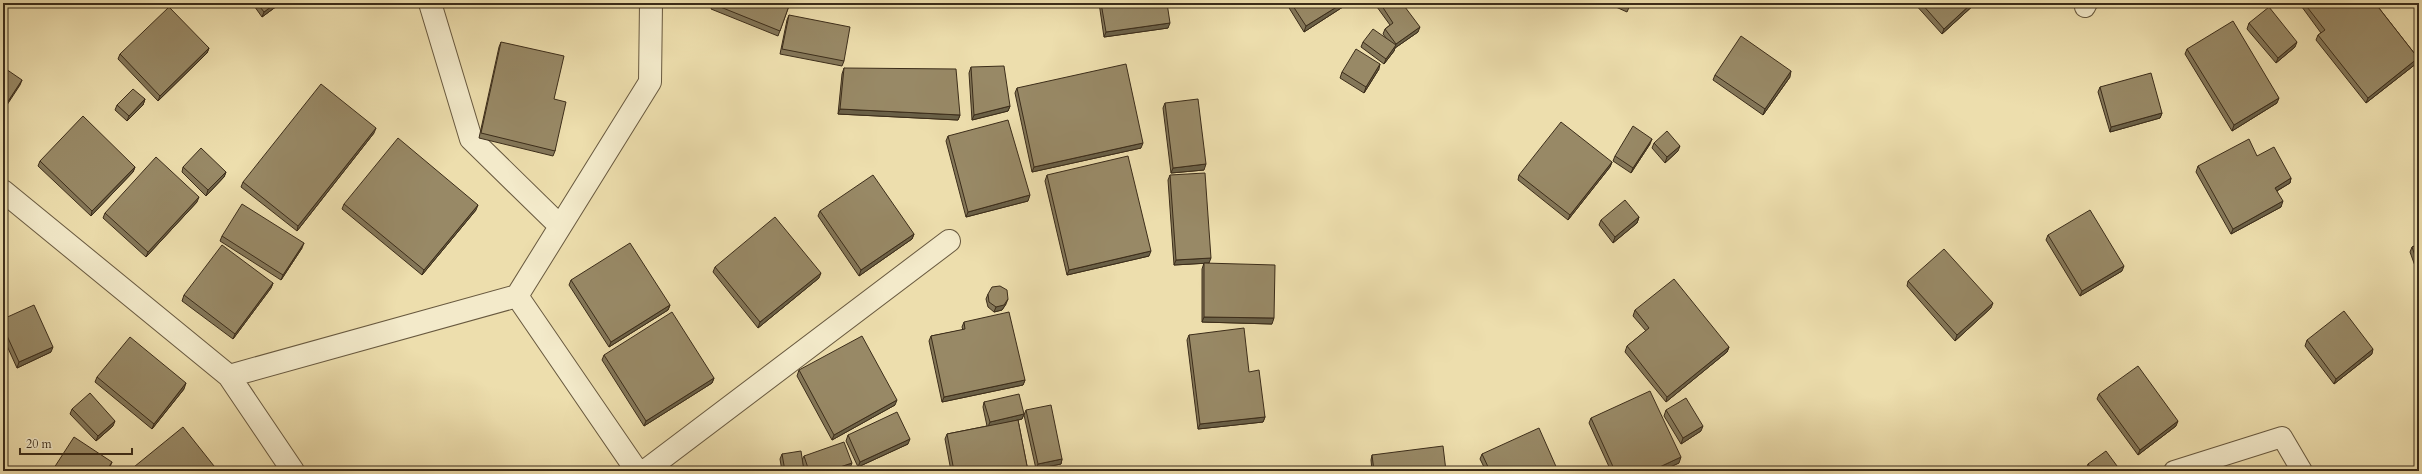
<svg xmlns="http://www.w3.org/2000/svg" width="2422" height="474" viewBox="0 0 2422 474" font-family="Cardo,serif">
<rect width="100%" height="100%" fill="#eddead"/>
<filter id="stains"><feTurbulence type="fractalNoise" baseFrequency=".005" numOctaves="4"/><feColorMatrix values="0 0 0 0 .2 0 0 0 0 .09 0 0 0 0 .02 0 0 0 .5 -.17"/></filter>
<radialGradient id="worn" r=".72"><stop offset=".6" stop-color="#630" stop-opacity="0"/><stop offset="1" stop-color="#630" stop-opacity=".3"/></radialGradient>
<g fill="none" stroke-linecap="round" stroke-linejoin="round">
<g stroke="#68593f" stroke-width="22">
<path id="service" d="M2085,7l2,-4
M2174,471l108,-34 20,34"/>
</g>
<g stroke="#68593f" stroke-width="24">
<path id="minor" d="M430,3l41,136 89,87
M3,191l226,185 64,95
M517,296l120,175
M229,376l288,-80 133,-214 1,-79
M645,471l304,-230"/>
</g>
<use href="#service" stroke="#f3eaca" stroke-width="20"/>
<use href="#minor" stroke="#f3eaca" stroke-width="22"/>
</g>
<path fill="#837658" stroke="#3c2d1a" d="M252,3h29l-19,14z
M713,3h77l-12,33 -67,-27z
M1099,3h68l1,25 -64,9z
M1286,3h63l-45,29z
M1379,3h23l16,29 -23,16 -1,3 -10,13 -23,-17 2,-5 23,-4 -3,-4 2,-5 5,-4 -13,-18z
M1607,3h24l-4,9z
M1914,3h62l-34,31z
M2299,3h76l43,55 -1,5 -51,40 -50,-63 2,-5 3,-2z
M789,15l55,46 -2,5 -62,-12 7,-34z
M2249,23l46,24 -19,16 -29,-34z
M501,42l53,57 1,52 -2,5 -74,-18 20,-91z
M209,48l-2,5 -49,48 -40,-42 2,-5z
M2187,49l90,54 -45,28 -47,-77z
M971,67l39,39 -2,5 -36,9 -3,-47z
M844,68l116,47 -2,5 -120,-6 4,-40z
M1379,69l-15,24 -24,-15 2,-6z
M1715,75l75,2 -27,38 -50,-35z
M2100,87l62,26 -2,5 -50,14 -12,-40z
M1017,88l124,60 -109,24 -17,-79z
M145,99l-2,6 -16,16 -12,-11 2,-5z
M1165,103l39,67 -33,3 -8,-65z
M374,133l-77,98 -56,-44 2,-5z
M948,136l80,65 -62,16 -20,-76z
M1654,143l24,8 -13,12 -13,-15z
M1650,144l-19,29 -18,-12 2,-5z
M40,161l95,6 -2,5 -42,44 -53,-50z
M1612,162l-2,5 -42,53 -50,-40 1,-5z
M2198,166l93,12 -1,5 -13,8 4,16 -50,27 -35,-62z
M183,167l43,5 -2,5 -18,19 -24,-24z
M1047,175l102,81 -82,19 -22,-94z
M1170,175l39,88 -35,2 -6,-85z
M197,202l-51,55 -43,-39 2,-5z
M344,204l132,6 -54,65 -80,-66z
M820,211l94,23 -2,5 -53,37 -41,-60z
M1639,217l-2,6 -24,20 -14,-18 2,-5z
M2048,235l74,36 -42,25 -34,-56z
M222,236l80,12 -21,32 -61,-39z
M2419,244v33l-9,-25 2,-5z
M1204,263l68,61 -70,-2v-53z
M715,267l104,11 -61,50 -45,-56z
M571,280l99,25 -2,5 -59,37 -40,-62z
M1908,281l83,27 -36,33 -48,-55z
M273,283l-2,5 -38,51 -51,-38 2,-6z
M988,294l18,10 -4,6 -8,2 -6,-5 -2,-8z
M1635,310l94,37 -2,5 -61,50 -41,-50 2,-6 19,-15 -13,-15z
M3,319l48,33 -34,16 -14,-31z
M964,322l61,58 -2,5 -81,17 -13,-61 2,-5 32,-6 -1,-3z
M1189,335l60,37 16,45 -2,5 -65,7 -11,-89z
M2307,340l65,14 -38,30 -29,-38z
M604,355l110,23 -2,5 -68,43 -42,-66z
M799,370l96,35 -63,35 -35,-64z
M97,377l87,12 -32,40 -57,-47z
M2099,394l77,32 -38,29 -41,-56z
M984,402l40,12 -2,5 -4,1 10,51h-77l-6,-32 2,-5 40,-8 -4,-19z
M72,409l41,17 -17,15 -26,-27z
M1026,410l36,49 -1,5 -25,5 -12,-54z
M1666,410l35,21 -20,13 -17,-28z
M1591,418l88,45 -18,8h-50l-22,-48z
M848,435l60,9 -50,23 -12,-26z
M782,454l20,6 2,-4 46,12 -8,3h-37l-3,-8 2,8h-22l-2,-12z
M1482,454l76,17h-72l-6,-12z
M1372,455l74,16h-74l-1,-11z
M2088,464l32,6v1h-33l-1,-2z"/>
<path fill="#6a6047" stroke="#3c2d1a" d="M276,3h5l-19,14 2,-5z
M1343,3h6l-45,29 2,-6z
M1972,3h4l-34,31 2,-5z
M1170,23l-2,5 -64,9 2,-5z
M1420,27l-2,5 -23,16 -1,3 -10,13 2,-5 9,-13 1,-2z
M2297,42l-2,5 -19,16 2,-5z
M209,48l-2,5 -49,48 2,-5z
M2418,58l-1,5 -51,40 2,-5z
M1380,64l-1,5 -15,24 2,-6z
M1791,71l-1,6 -27,38 2,-6z
M22,80l-2,5 -17,26v-2z
M2279,98l-2,5 -45,28 2,-6z
M145,99l-2,6 -16,16 2,-5z
M1010,106l-2,5 -36,9 2,-5z
M840,109l120,6 -2,5 -120,-6z
M2162,113l-2,5 -50,14 1,-5z
M376,128l-2,5 -77,98 1,-5z
M1652,139l-2,5 -19,29 2,-5z
M1143,143l-2,5 -109,24 2,-5z
M1680,146l-2,5 -13,12 2,-6z
M1612,162l-2,5 -42,53 2,-5z
M1206,164l-2,6 -33,3 2,-5z
M135,167l-2,5 -42,44 1,-5z
M226,172l-2,5 -18,19 2,-6z
M2291,178l-1,5 -17,10 2,-5z
M1030,195l-2,6 -62,16 2,-5z
M199,197l-2,5 -51,55 2,-5z
M2283,201l-2,6 -50,27 2,-5z
M478,205l-2,5 -54,65 2,-5z
M1639,217l-2,6 -24,20 2,-6z
M914,234l-2,5 -53,37 2,-6z
M304,243l-2,5 -21,32 2,-5z
M1151,251l-2,5 -82,19 2,-5z
M1211,258l-2,5 -35,2 2,-5z
M2124,266l-2,5 -42,25 2,-5z
M821,273l-2,5 -61,50 2,-6z
M273,283l-2,5 -38,51 2,-5z
M1008,299l-2,5 -4,6 -8,2 2,-5z
M1993,303l-2,5 -36,33 2,-6z
M670,305l-2,5 -59,37 2,-5z
M1204,317l70,1 -2,6 -70,-2z
M53,347l-2,5 -34,16 2,-6z
M1729,347l-2,5 -61,50 1,-5z
M2373,349l-1,5 -38,30 2,-5z
M714,378l-2,5 -68,43 2,-5z
M1025,380l-2,5 -81,17 2,-5z
M186,383l-2,6 -32,40 2,-5z
M897,400l-2,5 -63,35 2,-5z
M1024,414l-2,5 -34,8 2,-5z
M1265,417l-2,5 -65,7 2,-5z
M115,421l-2,5 -17,15 2,-5z
M2178,421l-2,5 -38,29 2,-5z
M1703,426l-2,5 -20,13 2,-6z
M910,439l-2,5 -50,23 2,-5z
M1681,457l-2,6 -18,8h-10z
M1062,459l-1,5 -25,5 2,-5z
M112,462l-2,5 -2,4h-2z
M852,463l-2,5 -8,3h-14z"/>
<path fill="#988966" stroke="#3c2d1a" d="M257,3h19l-12,9z
M713,3h77l-10,28 -67,-27z
M1101,3h66l3,20 -64,9z
M1291,3h52l-37,23z
M1380,3h22l18,24 -24,17 -11,-15 8,-6z
M1621,3h9l-1,3z
M1921,3h51l-28,26z
M2304,3h71l43,55 -50,40 -50,-63 7,-5z
M169,7l40,41 -49,48 -40,-42z
M2269,7l28,35 -19,16 -29,-35z
M789,15l61,12 -6,34 -62,-12z
M2233,21l46,77 -45,27 -47,-76z
M1373,29l23,16 -10,14 -23,-17z
M1741,36l50,35 -26,38 -50,-34z
M501,42l63,14 -10,43 12,3 -11,49 -74,-18z
M1356,49l24,15 -14,23 -24,-15z
M1126,64l17,79 -109,24 -17,-79z
M1004,66l6,40 -36,9 -3,-48z
M3,67l19,13 -19,29z
M844,68l112,1 4,46 -120,-6z
M2151,73l11,40 -51,14 -11,-40z
M321,84l55,44 -78,98 -55,-44z
M133,89l12,10 -16,17 -12,-11z
M1198,99l8,65 -33,4 -8,-65z
M83,116l52,51 -43,44 -52,-50z
M1008,120l22,75 -62,17 -20,-76z
M1561,122l51,40 -42,53 -51,-40z
M1633,126l19,13 -19,29 -18,-12z
M1667,131l13,15 -13,11 -13,-14z
M398,138l80,67 -54,65 -80,-66z
M2249,139l8,17 17,-9 17,31 -16,10 8,13 -50,28 -35,-63z
M201,148l25,24 -18,18 -25,-23z
M1128,156l23,95 -82,19 -22,-95z
M156,157l43,40 -51,55 -43,-39z
M1205,173l6,85 -35,2 -6,-85z
M873,175l41,59 -53,36 -41,-59z
M1625,200l14,17 -24,20 -14,-17z
M242,204l62,39 -21,32 -61,-39z
M2090,210l34,56 -42,25 -34,-56z
M775,217l46,56 -61,49 -45,-55z
M630,243l40,62 -59,37 -40,-62z
M2419,244v23l-7,-20z
M222,245l51,38 -38,51 -51,-39z
M1944,249l49,54 -36,32 -49,-54z
M1204,263l71,2 -1,53 -70,-1z
M1674,279l55,68 -62,50 -40,-51 22,-18 -14,-18z
M1000,286l7,4 1,9 -4,6 -8,2 -7,-5 -1,-8 4,-7z
M34,305l19,42 -34,15 -16,-35v-8z
M2344,311l29,38 -37,30 -29,-39z
M672,312l42,66 -68,43 -42,-66z
M1009,312l16,68 -81,17 -13,-61 34,-7 -1,-7z
M1244,328l5,44 10,-2 6,47 -65,7 -11,-89z
M862,336l35,64 -63,35 -35,-65z
M130,337l56,46 -32,41 -57,-47z
M2138,366l40,55 -38,29 -41,-56z
M1650,391l31,66 -30,14h-36l-24,-53z
M90,393l25,28 -17,15 -26,-27z
M1019,394l5,20 -34,8 -6,-20z
M1686,398l17,28 -20,12 -17,-28z
M1051,405l11,54 -24,5 -12,-54z
M897,412l13,27 -50,23 -12,-27z
M1018,420l10,51h-74l-7,-37z
M183,427l35,44h-89z
M1539,428l19,43h-68l-8,-17z
M74,437l38,25 -6,9h-54z
M844,442l8,21 -24,8h-19l-5,-15z
M1443,446l3,25h-72l-2,-16z
M801,451l3,20h-19l-3,-17z
M2106,451l14,19 -1,1h-26l-5,-7z
M1300,469l1,2h-10z"/>
<rect width="2422" height="474" fill="none" stroke="#eddead" stroke-width="16"/>
<rect x="4" y="4" width="2414" height="466" fill="none" stroke="#3c2d1a" stroke-width="2"/>
<rect x="8" y="8" width="2406" height="458" fill="none" stroke="#3c2d1a"/>
<path d="M20 448v6h112v-6" fill="none" stroke="#3c2d1a" stroke-width="2"/>
<text x="26" y="448" font-size="12" fill="#3c2d1a" stroke="#f3eaca" stroke-width="3" paint-order="stroke">20 m</text>
<rect width="100%" height="100%" filter="url(#stains)"/>
<rect width="100%" height="100%" fill="url(#worn)"/>
</svg>
